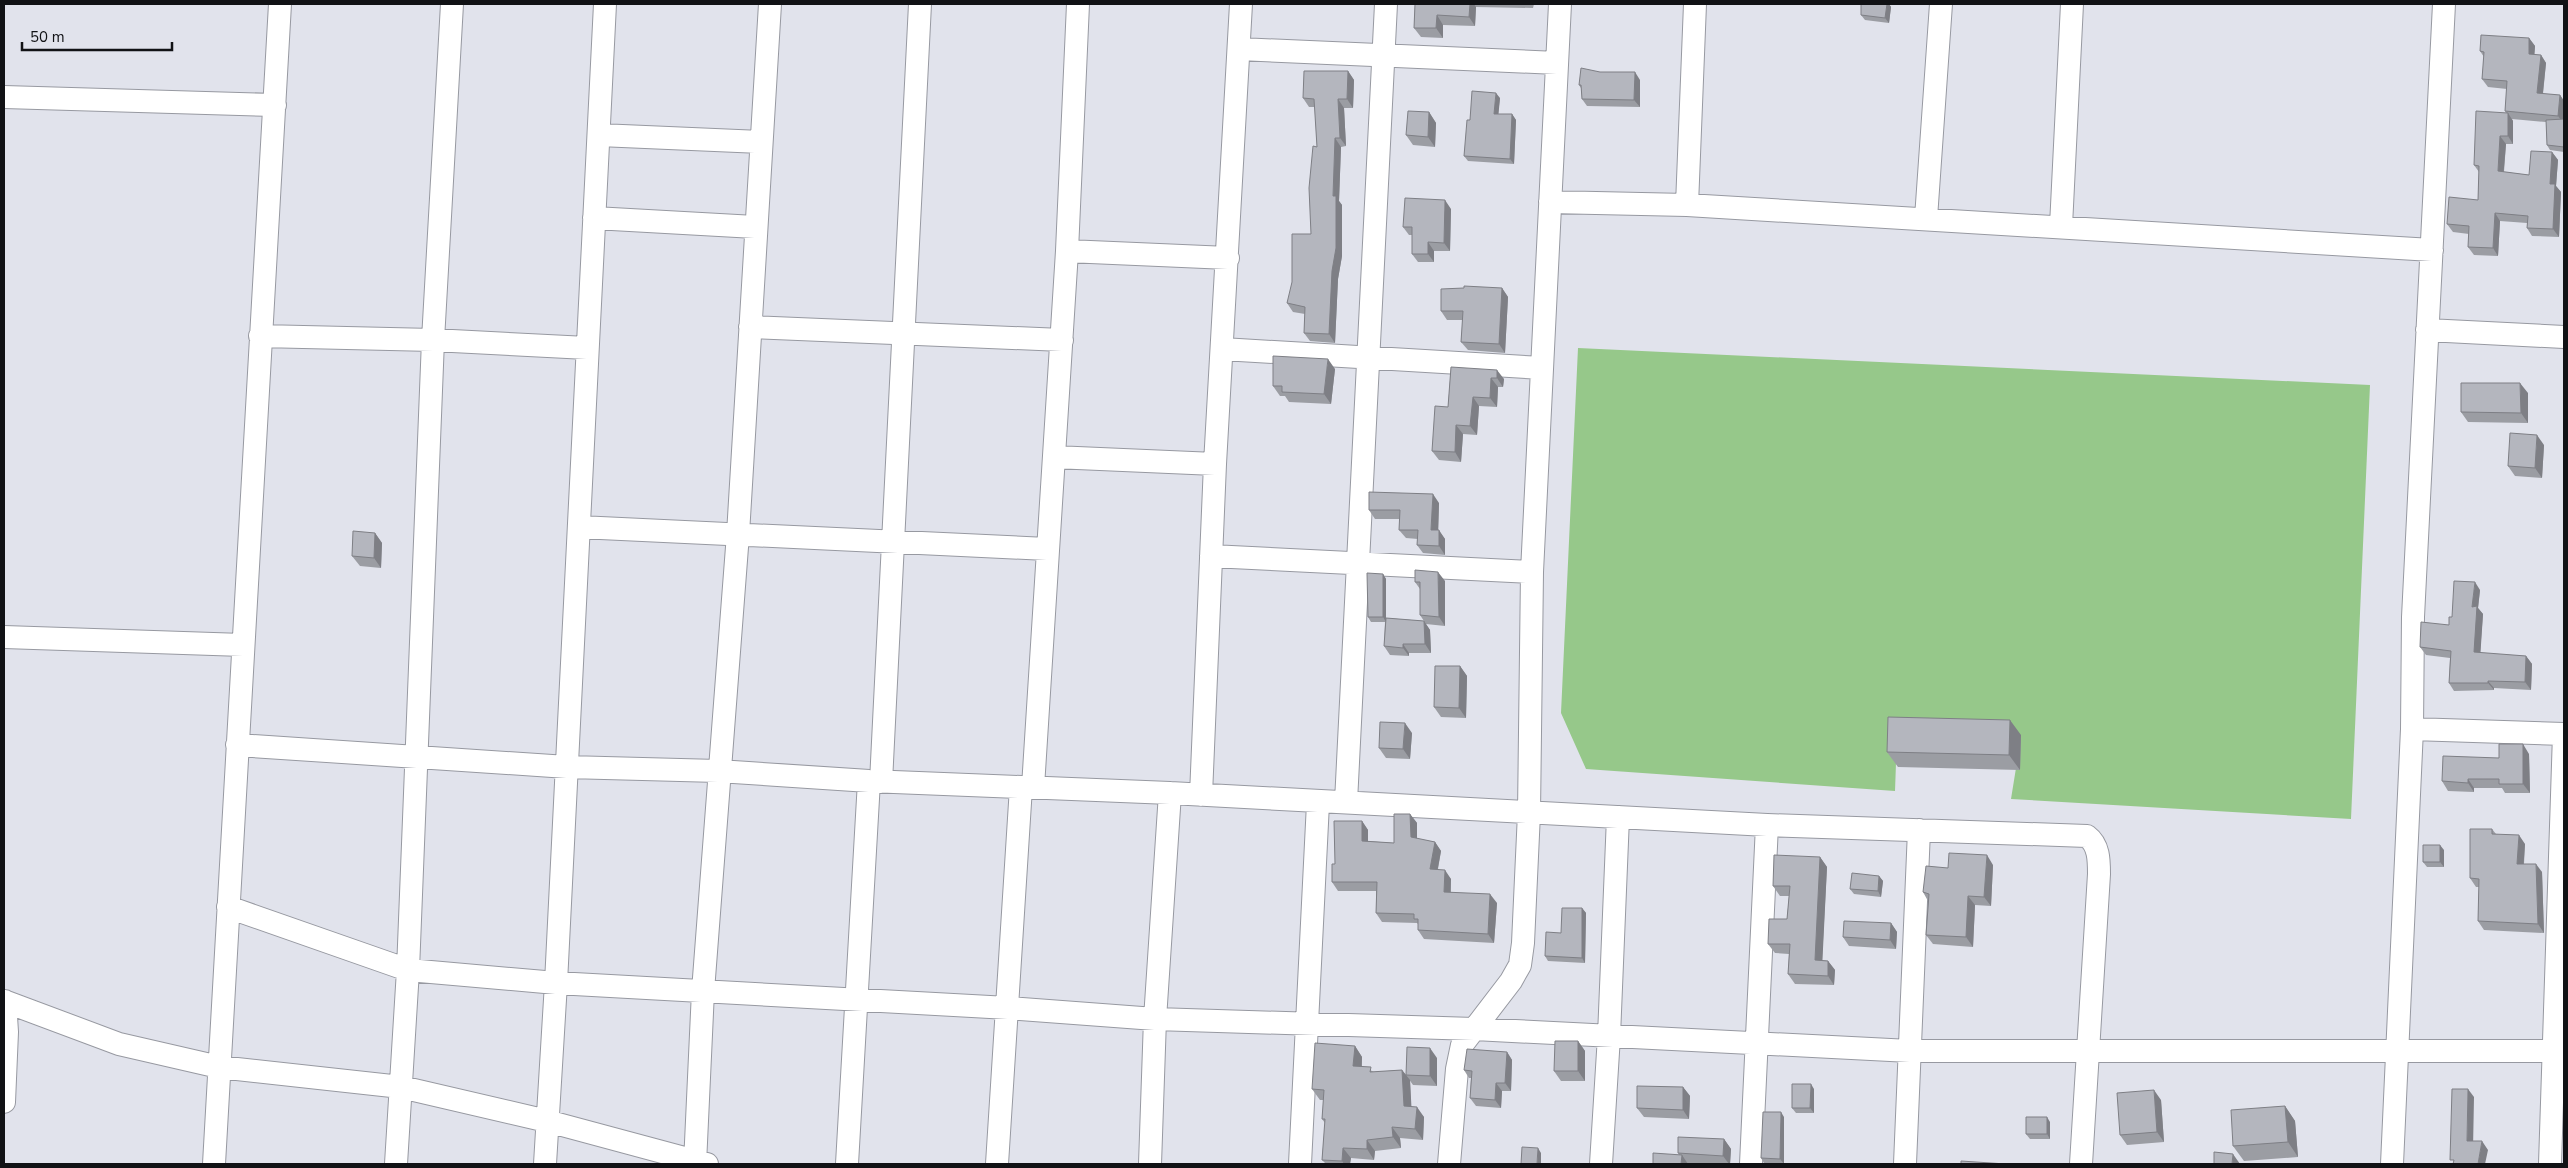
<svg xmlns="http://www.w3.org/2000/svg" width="2568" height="1168" viewBox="0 0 2568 1168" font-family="'Nunito Sans',sans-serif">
<rect width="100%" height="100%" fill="#e1e3ec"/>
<path fill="#96c88a" d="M1578,348l792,37 -19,434 -340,-20 5,-31 -120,-5 -1,28 -309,-22 -25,-56z"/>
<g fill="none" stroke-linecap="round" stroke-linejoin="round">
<g stroke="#9799a1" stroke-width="24">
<path id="minor" d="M1239,49l318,14
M4,97l271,8
M599,135l162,7
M1550,202l137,3 745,45
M1687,205l8,-201
M594,218l161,9
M1926,218l15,-214
M2061,226l11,-222
M1067,251l161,7
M750,327l312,13
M2427,330l137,7
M260,336l173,4 154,8
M1222,349l320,19
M1054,457l161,7
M579,527l468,22
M1211,556l321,16
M4,637l239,8
M2412,729l152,5
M237,745l330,22 151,4 151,10 301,12 597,32 320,11c12,9 12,24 12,38l-18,290
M881,782l39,-778
M1033,787l34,-536 11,-247
M1201,795l14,-331 26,-460
M1346,802l40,-798
M228,907l180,63 148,13 452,25 147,11 319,10 436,22h654
M4,1001l115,43 100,23 182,20 146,34 160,43
M4,1102l3,-70 -2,-31
M214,1164l66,-1160
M396,1164l12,-194 25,-630 19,-336
M545,1164l11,-181 49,-979
M695,1164l8,-173 35,-457 32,-530
M847,1164l22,-383
M997,1164l24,-377
M1150,1164l5,-145 15,-226
M1300,1164l18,-361
M1449,1164l8,-95 5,-24 49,-64 9,-16 3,-22 6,-130 3,-241 28,-568
M1601,1164l8,-128 9,-219
M1751,1164l16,-339
M1905,1164l14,-334
M2392,1164l20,-435 1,-112 31,-613
M2550,1164l14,-430"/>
</g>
<use href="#minor" stroke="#fff" stroke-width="22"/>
</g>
<path fill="#9b9da3" d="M1415,4h119l-1,4 -57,-1 -1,19 -32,-1v13l-22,-1 -7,-9z
M1861,4h28l2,3 -2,16 -24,-3 -4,-5z
M2529,38l6,8 -1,9h7l5,8 -3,31 17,1 4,6v51l-14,-2 -3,-5 -1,-23 -34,-3 1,2v23h-7l-2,28 25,3 23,-23 6,8 -2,26 5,6 -2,45 -27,-1 -5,-8v-5l-27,-2 -2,35 -24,-1 -6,-8 1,-13 -16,-2 -6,-8 31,-24 1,-28 -5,-7 32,-52 -1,-2 2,-22 -19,-2 -6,-8 2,-22 -4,-6z
M1348,71l6,9 -1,28h-9l2,38 -5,1 -2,54 3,4v51l-4,23 -3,64 -25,-2 -6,-8 1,-19 -12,-2 -6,-9 24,-69 6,-87 -2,-40h-6l-6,-9z
M1640,80v27l-53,-1 -5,-7 -1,-11 -2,-3z
M1500,98l-2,16h14l4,6 -2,44 -46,-3 -4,-5 6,-36z
M1429,112l7,11 -1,24 -22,-2 -7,-10z
M1451,209l-1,42h-16v11h-16l-6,-8v-19h-3l-6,-8z
M1502,288l6,9 -3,56 -37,-3 -7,-8 2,-22h-16l-6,-9z
M1451,367l53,12 -1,8h-5l-1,20 -18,-1 -2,29 -14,-1 -2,28 -22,-2 -7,-9 16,-44z
M1335,369l-4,35 -42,-2 -4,-6h-5l-7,-10z
M2528,393v30l-60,-1 -7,-10z
M2544,445l-2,33 -27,-2 -7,-10z
M1439,503l-1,27 7,9v16l-22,-2 -6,-8 1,-6 -12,-1 -7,-8 1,-11h-25l-6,-9z
M375,533l7,10 -1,25 -21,-2 -8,-10z
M1383,574l3,5v39l38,3 6,9 1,23h-22v3l-19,-1 -6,-9 1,-24h-14l-3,-5z
M1445,581v45l-19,-2 -6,-9v-26l-5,-7z
M2480,590l-2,18 5,6 -3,39 46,3 6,8 -1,26 -37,-2v2l-40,1 -5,-8 1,-25 -24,-3 -6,-8 29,-22 3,-8z
M1460,666l7,10 -1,42 -25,-1 -7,-10z
M1412,733l-2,26 -24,-1 -7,-10z
M2021,735l-1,35 -122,-3 -11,-15z
M2529,754l1,39h-25l-3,-5h-28v4l-26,-1 -6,-10z
M1410,814l7,9v16l18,3 6,9 -3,18 13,10v13l46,11 -3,40 -70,-4 -6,-9v-6l-1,-1 -35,-1 -6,-9v-22h-38l-6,-9 3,-18 27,-43 6,9v11l26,2z
M2492,829l4,5 29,10 -1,20 18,8 2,61 -60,-3 -6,-9 1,-34h-3l-6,-9z
M2444,850v17h-17l-4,-5z
M1820,857l7,10 -5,93 6,1 7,9 -1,15 -39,-1 -7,-10 1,-20 -14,-1 -7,-9 19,-25 2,-23h-9l-7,-10z
M1993,865l-2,41 -16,-1 -2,42 -40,-3 -7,-9 2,-34 -5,-9 25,-24z
M1879,876l4,5 -2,16 -27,-3 -4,-5z
M1582,908l4,5 -1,50 -37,-2 -3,-5 16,-23z
M1891,923l6,9 -1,17 -47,-3 -6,-9z
M1578,1041l7,10v30h-24l-7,-10z
M1355,1046l7,11v9l12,6 28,-2 8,10 1,26 13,11 -1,23 -23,-2 1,10 -26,3 -1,9 -23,-2 -1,6h-24l-4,-4 3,-37 -3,-4 2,-19h-4l-8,-11z
M1507,1052l5,8 -1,31h-9l-1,17 -25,-2 -6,-8 1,-20h-2l-5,-8z
M1437,1058v28l-24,-1 -7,-10z
M1683,1087l7,9 -1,23 -45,-2 -7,-9z
M1814,1089v24h-18l-4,-5z
M2161,1100l3,42 -37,3 -7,-10z
M2285,1106l10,15 3,36 -54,4 -11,-15z
M1784,1117v47l-20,-1 -3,-5z
M2050,1122v17h-20l-4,-5z
M1724,1139l7,10 -1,15 -43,-1 1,1h-35l26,-9 -1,-2z"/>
<path fill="#7e7f85" d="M1470,4h4l2,3 -1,19 -6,-9z
M1887,4h2l2,3 -2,16 -4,-5z
M1437,15l6,10v13l-7,-10z
M2529,38l6,8 -1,16 -5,-8z
M2541,55l5,8 -4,38 -5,-8z
M1348,71l6,9 -1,28 -6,-9z
M1635,72l5,8v27l-6,-7z
M1496,93l4,5 -2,21 -4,-5z
M2560,95l4,6v23l-6,-8z
M1338,99l6,9 2,38 -6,-8z
M1429,112l7,11 -1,24 -7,-10z
M2508,113l5,8v23l-5,-8z
M1512,114l4,6 -2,44 -4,-5z
M2500,136l6,8 -3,35 -5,-8z
M1335,138l6,9 -2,54 3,4v51l-4,23 -3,64 -6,-9z
M2552,152l6,8 -2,26 5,6 -2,45 -6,-8 -3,-45z
M1445,200l6,9 -1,42 -6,-8z
M2495,213l5,8 -2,35 -5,-8z
M1428,242l6,9v11l-6,-8z
M1502,288l6,9 -3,56 -6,-9z
M1328,359l7,10 -4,35 -7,-10z
M1497,370l7,9 -1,8 -6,-9z
M1491,378l7,9 -1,20 -7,-9z
M2520,383l8,10v30l-7,-10z
M1473,397l6,9 -2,29 -7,-9z
M1456,425l7,9 -2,28 -6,-10z
M2537,435l7,10 -2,33 -7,-10z
M1433,494l6,9 -1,35 -7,-8z
M1439,530l6,9v16l-6,-9z
M375,533l7,10 -1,25 -7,-10z
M1438,572l7,9v45l-6,-9z
M1383,574l3,5v43l-3,-5z
M2475,582l5,8 -2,18 5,6 -3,46 -6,-8 -2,-45z
M1424,621l6,9 1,23 -6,-9z
M1403,644l6,9v3l-6,-8z
M2526,656l6,8 -1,26 -6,-8z
M1460,666l7,10 -1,42 -7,-10z
M2488,681l6,7v2l-6,-7z
M2010,720l11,15 -1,35 -11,-15z
M1405,723l7,10 -2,26 -7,-10z
M2523,744l6,10 1,39 -7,-9z
M2468,779l6,9v4l-6,-9z
M1410,814l7,9v23l-6,-9z
M1362,821l6,9v20l-6,-9z
M2519,835l6,9 -2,28 -6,-8z
M1435,842l6,9 -5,27 -6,-9z
M2440,845l4,5v17l-4,-5z
M1987,855l6,10 -2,41 -7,-9z
M1820,857l7,10 -5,102 -7,-9z
M2536,864l6,8 2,61 -6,-9z
M1445,870l6,9 -1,22 -6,-9z
M1879,876l4,5 -2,16 -3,-6z
M1490,894l7,9 -3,40 -6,-9z
M1968,896l7,9 -2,42 -7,-10z
M1582,908l4,5 -1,50 -3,-5z
M1891,923l6,9 -1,17 -6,-9z
M1828,961l7,9 -1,15 -6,-9z
M1578,1041l7,10v30l-7,-10z
M1355,1046l7,11 -1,20 -8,-11z
M1430,1048l7,10v28l-7,-10z
M1507,1052l5,8 -1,31 -6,-8z
M1402,1070l8,10 2,37 -8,-11z
M1496,1083l6,8 -1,17 -6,-8z
M1811,1084l3,5v24l-4,-5z
M1683,1087l7,9 -1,23 -6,-9z
M2468,1089l6,8 -1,52 -6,-8z
M2154,1090l7,10 3,42 -7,-10z
M2285,1106l10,15 3,36 -10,-15z
M1417,1107l7,10 -1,23 -8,-11z
M1781,1112l3,5v47l-4,-5z
M2047,1117l3,5v17l-3,-5z
M1392,1127l8,11 1,10 -8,-11z
M1724,1139l7,10 -1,15h-1l-6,-8z
M1367,1140l8,11 -1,9 -7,-11z
M2482,1141l6,9 -3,14h-7z
M1343,1148l8,10 -1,6h-6l-2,-3z
M1538,1148l3,5v11h-4z
M2233,1154l7,10h-8z
M1682,1155l6,9h-7z"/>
<path fill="#b4b6be" stroke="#7e7f85" d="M1415,4h55l-1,13 -32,-2 -1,13h-22z
M1861,4h26l-2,14 -24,-3z
M2481,35l48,3v16l12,1 -4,38 23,2 -2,21 -53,-5 2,-30 -25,-2 2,-27 -4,-1z
M1581,68l19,4h35l-1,28 -52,-1 -1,-14h-2z
M1304,71h44l-1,28h-9l2,39h-5l-2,58h3v52l-4,23 -3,63 -25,-1 1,-26 -18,-4 5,-21v-48h19l-2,-46 4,-42 4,1 -3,-48 -11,-1z
M1472,91l24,2 -2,21h18l-2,45 -46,-3 3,-36h3z
M1408,111l21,1 -1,25 -22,-2z
M2476,111l32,2v23h-8l-2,35 31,4 2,-24 21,1 -2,32h5l-2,45 -26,-1 1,-12 -33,-3 -2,35 -25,-1 1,-21 -22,-2 2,-27 29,3 1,-34 -5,-1z
M2564,119v28l-17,-2 -1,-25z
M1405,198l40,2 -1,43 -16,-1v12h-16v-27h-9z
M1464,286l38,2 -3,56 -38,-2 2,-31h-22v-22l23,-1z
M1273,356l55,3 -4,35 -42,-2v-6h-9z
M1451,367l46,3v8h-6l-1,20 -17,-1 -3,29 -14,-1 -1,27 -23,-1 3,-45 13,1z
M2461,383h59l1,30 -60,-1z
M2510,433l27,2 -2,33 -27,-2z
M1369,492l64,2 -2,36h8v16l-22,-1 1,-15h-19l1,-20h-31z
M353,531l22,2 -1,25 -22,-2z
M1415,570l23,2 1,45 -19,-2v-33h-5z
M1367,573l16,1v43h-15z
M2454,581l21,1 -3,25 5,-1 -3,46 52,4 -1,26 -37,-1v2h-39l2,-32 -31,-4 1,-25 28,3v-8h3z
M1386,618l38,3 1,23h-22v4l-19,-2z
M1435,666h25l-1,42 -25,-1z
M1888,717l122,3 -1,35 -122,-3z
M1380,722l25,1 -2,26 -24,-1z
M2499,744h24v40h-24v-5h-31v4l-26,-2 1,-25 56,2z
M1394,814h16l1,23 24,5 -5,27 15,1 -1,22 46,2 -2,40 -70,-4v-11h-4v-5l-38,-1 1,-31h-45v-18h3l-1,-43h28v20l32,2z
M2470,829h22v5l27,1 -2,29h19l2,60 -60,-3 1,-42 -9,-1z
M2423,845h17v17h-17z
M1949,853l38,2 -3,42 -16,-1 -2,41 -40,-2 3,-41 -6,-2 3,-26 22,2z
M1774,855l46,2 -5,103 13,1v15l-40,-2 2,-30h-22l1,-25h18l3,-33h-17z
M1852,873l27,3 -1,15 -28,-2z
M1562,908h20v50l-37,-2 1,-24 15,1z
M1844,921l47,2 -1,17 -47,-3z
M1555,1041h23v30h-24z
M1315,1043l40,3 -2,20 18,1 -1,5 32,-2 2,36 13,1 -2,22 -23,-2 1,10 -26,3v9l-24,-1 -1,13 -20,-1 3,-41h-3l2,-29 -12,-1z
M1407,1047l23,1v28l-24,-1z
M1467,1049l40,3 -2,31h-9l-1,17 -25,-2 2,-27 -8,-1z
M1792,1084h19l-1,24h-18z
M1637,1086l46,1v23l-46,-2z
M2452,1089h16l-1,52h15l-4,23h-25l1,-4h-4z
M2154,1090l3,42 -37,3 -3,-42z
M2285,1106l3,36 -55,4 -2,-36z
M1763,1112h18l-1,47 -19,-1z
M2026,1117h21v17h-21z
M1678,1137l46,2 -1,17 -45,-3z
M1522,1147l16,1 -1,16h-16z
M2214,1152l19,2 -1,10h-18z
M1653,1153l29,2 -1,9h-28z
M1961,1161l45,3h-45z"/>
<rect width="2568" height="1168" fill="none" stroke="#111215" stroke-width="10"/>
<path d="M22 42v8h150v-8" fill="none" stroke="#111215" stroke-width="2.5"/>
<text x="30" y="42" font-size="15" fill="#111215" stroke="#e1e3ec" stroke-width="4" paint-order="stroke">50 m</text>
</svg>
